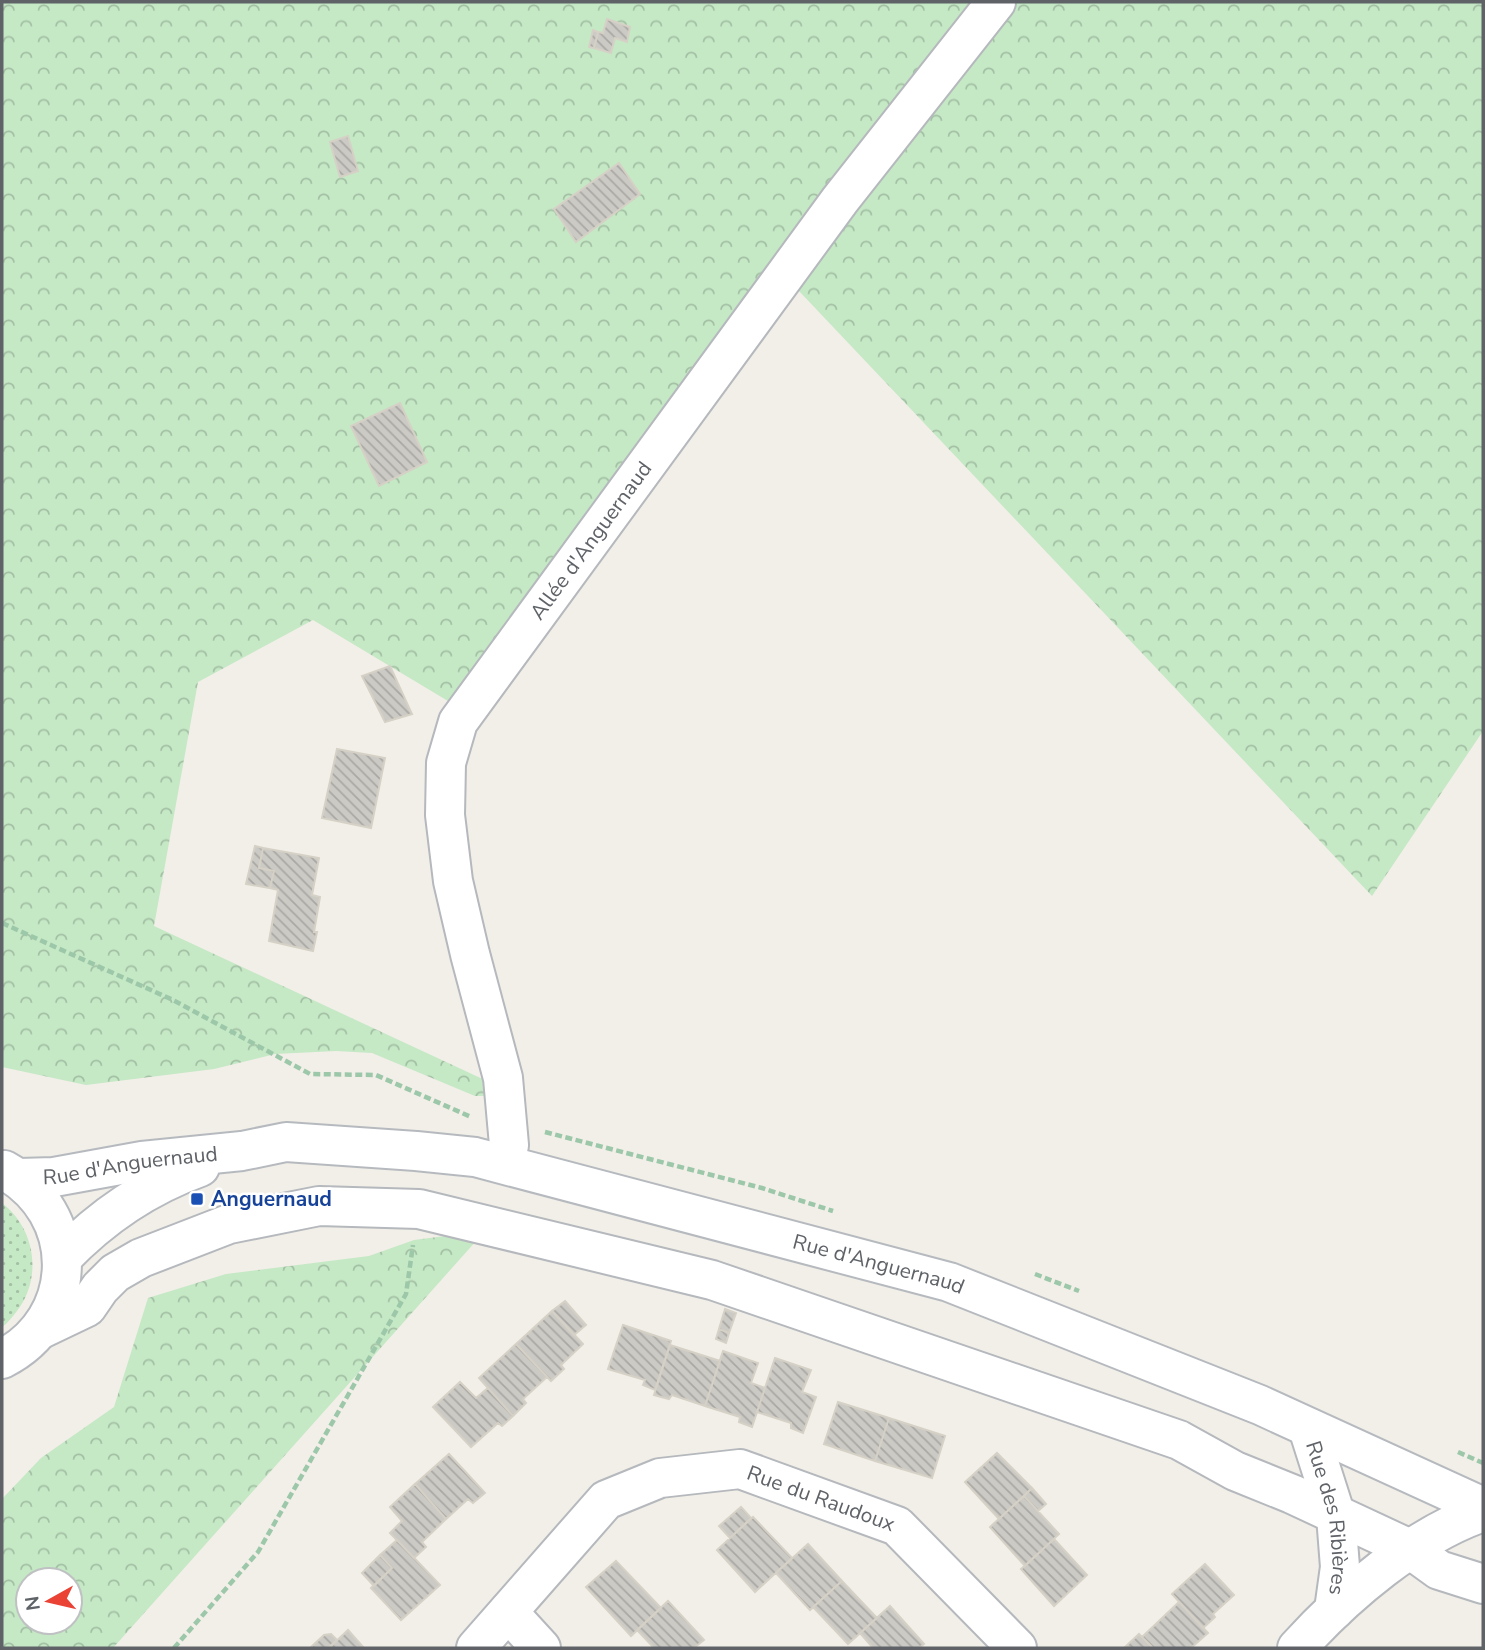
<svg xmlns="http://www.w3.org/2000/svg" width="1485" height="1650" viewBox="0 0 1485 1650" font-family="'Nunito Sans',sans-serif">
<defs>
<pattern id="grass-dots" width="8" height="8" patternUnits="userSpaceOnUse" patternTransform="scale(1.75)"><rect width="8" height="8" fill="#c5e8c5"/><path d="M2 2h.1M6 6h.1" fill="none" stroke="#a3c0a4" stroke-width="1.8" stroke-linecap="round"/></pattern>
<pattern id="forest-crowns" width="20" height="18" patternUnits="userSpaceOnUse" patternTransform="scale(1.75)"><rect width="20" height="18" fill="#c5e8c5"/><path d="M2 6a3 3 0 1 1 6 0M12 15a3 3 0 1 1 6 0" fill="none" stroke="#a3c0a4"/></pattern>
<pattern id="building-back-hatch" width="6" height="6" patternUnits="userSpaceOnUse" patternTransform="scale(1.75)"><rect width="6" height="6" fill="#cccac5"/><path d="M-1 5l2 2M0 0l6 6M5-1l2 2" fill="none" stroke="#a9a8a4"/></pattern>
</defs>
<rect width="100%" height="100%" fill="#f1efe8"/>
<path fill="url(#grass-dots)" d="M2,1203c33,25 41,74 15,108 -5,6 -9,12 -15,16z"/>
<path fill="url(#forest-crowns)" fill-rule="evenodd" d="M2,2h1481v729l-111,165 -591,-624 -303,447 -165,-99 -115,62 -44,244 365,170h-44l-103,-43 -36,-2 -61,3 -61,15 -128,16 -84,-18z
M485,1231l-372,417h-111v-149l39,-41 73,-51 34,-109 78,-24 143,-18 45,-16zM28,1580h42v42h-42z"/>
<path fill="url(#building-back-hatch)" stroke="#d6d1c6" stroke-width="2" d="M607,19l23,8 -3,15 -12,-4 -4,15 -17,-5 4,-16 5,1z
M593,30l5,2 -4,16 -5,-1z
M348,136l10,35 -18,6 -10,-35z
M619,163l21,31 -64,48 -22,-33z
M400,403l27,59 -48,24 -28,-60z
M390,666l22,48 -27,8 -23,-46z
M337,749l48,9 -14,70 -49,-10z
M255,846l8,2 -4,20 15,3 -4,17 -24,-4z
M263,848l56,10 -7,37 8,2 -6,35h3l-4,19 -44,-10 9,-51 -8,-2 4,-17 -15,-3z
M565,1301l21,24 -12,10 -22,-24z
M725,1309l11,4 -7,20 -10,-4z
M552,1311l31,33 -22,21 3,4 -13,12 -35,-37z
M623,1325l48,16 -16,49 -12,-5 2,-5 -37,-11z
M719,1329l10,4 -3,10 -10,-4z
M516,1344l31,33 -24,22 3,4 -13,13 -34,-38z
M670,1345l50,16 -15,45 -33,-11 -3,4 -15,-4z
M723,1351l35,12 -7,20 14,5 -13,39 -13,-5 1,-5 -35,-11z
M775,1358l36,12 -9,22 14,5 -13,36 -12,-5v-5l-34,-11z
M460,1382l16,16 12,-10 25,28 -11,10 -4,-3 -27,24 -38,-40z
M838,1402l51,16 -14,43 -51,-17z
M889,1418l56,18 -13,42 -57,-17z
M997,1453l35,35 -33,31 -34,-37z
M449,1454l36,39 -12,10 -5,-4 -22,20 -31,-35z
M415,1484l31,35 -24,23 4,5 -12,11 -24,-25 12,-12 -12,-14z
M1032,1488l14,16 -8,7 -14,-15z
M1024,1496l35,38 -34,32 -35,-39z
M741,1507l10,11 -21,20 -11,-12z
M753,1517l39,41 -37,34 -38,-42z
M1054,1539l33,36 -33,31 -33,-37z
M397,1540l43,45 -39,35 -30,-32 21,-20 -12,-13z
M808,1544l34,37 -32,29 -34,-37z
M380,1555l12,13 -18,18 -12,-13z
M616,1561l45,47 -30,28 -45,-49z
M1205,1564l29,31 -21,19 2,3 -12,11 -31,-34z
M842,1581l35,37 -29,26 -35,-37z
M668,1601l36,39 -10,8h-40l-17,-18z
M1179,1602l29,31 -17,15h-38l-11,-11z
M890,1606l34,38 -5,4h-46l-13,-15z
M348,1630l16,18h-35z
M331,1634l6,6 -9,8h-18l14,-13z
M1139,1634l14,14h-29z"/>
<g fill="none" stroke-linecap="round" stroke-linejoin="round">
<g stroke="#b5b8bc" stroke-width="42">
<g id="street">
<path id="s1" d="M505,1164l4,-19 -6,-67 -33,-124 -17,-73 -8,-66 1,-52 12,-41 382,-522 156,-198"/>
<path d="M41,1329l46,-22 13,-19 15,-15 26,-15 88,-34 90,-18 100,3 293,71 467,160 56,31 57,23 118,55 29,21 44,14"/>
<path id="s2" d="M1308,1428l28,88 4,51 -6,43"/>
<path d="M508,1612l33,36"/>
<path id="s3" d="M476,1648l130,-148 54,-22 80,-9 157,57 120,122"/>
<path d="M1297,1648c49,-54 117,-112 186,-136"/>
</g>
</g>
<g stroke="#b6babf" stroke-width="42">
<g id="secondary">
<path id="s4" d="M19,1178l35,-1 88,-16 100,-10 44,-9 130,9 59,6 474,125 311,123 223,102"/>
<path d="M62,1258c39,-41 85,-72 138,-91"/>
<path d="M2,1359c79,-40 80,-146 2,-189"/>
</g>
</g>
<path stroke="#9cc7a9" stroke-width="4.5" stroke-dasharray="7 3.5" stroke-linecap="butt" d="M2,923l171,77 137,74 66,1 95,42
M545,1132l217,56 71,23
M1035,1274l44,17
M1458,1452l25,11
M174,1648l84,-96 148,-258 7,-49"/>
<use href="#street" stroke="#fff" stroke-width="38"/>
<use href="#secondary" stroke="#fff" stroke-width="38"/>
</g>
<rect fill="#1a4fb4" stroke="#fff" stroke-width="2.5" x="190" y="1192" width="14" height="14" rx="3.5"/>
<g text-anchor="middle" stroke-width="5" stroke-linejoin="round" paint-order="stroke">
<g font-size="21" fill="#5f6368" stroke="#fff">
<text dy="7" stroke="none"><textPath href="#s1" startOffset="676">Allée d'Anguernaud</textPath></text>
<text dy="7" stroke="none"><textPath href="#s4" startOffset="112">Rue d'Anguernaud</textPath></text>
<text dy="7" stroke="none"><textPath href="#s4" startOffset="877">Rue d'Anguernaud</textPath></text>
<text dy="7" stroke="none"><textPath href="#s3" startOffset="422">Rue du Raudoux</textPath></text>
<text dy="7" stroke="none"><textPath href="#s2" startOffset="93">Rue des Ribières</textPath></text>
</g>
<g font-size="21" font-weight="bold" fill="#164399" stroke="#fff" text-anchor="start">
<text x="211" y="1206">Anguernaud</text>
</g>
</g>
<rect width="1485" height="1650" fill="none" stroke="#5f6368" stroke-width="7"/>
<g transform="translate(49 1601) rotate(262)"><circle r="33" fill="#ffffff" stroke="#bfc1c3" stroke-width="2"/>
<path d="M0-5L12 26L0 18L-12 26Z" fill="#ea4335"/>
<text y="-10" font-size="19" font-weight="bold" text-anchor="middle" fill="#5f6368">N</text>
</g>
</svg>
